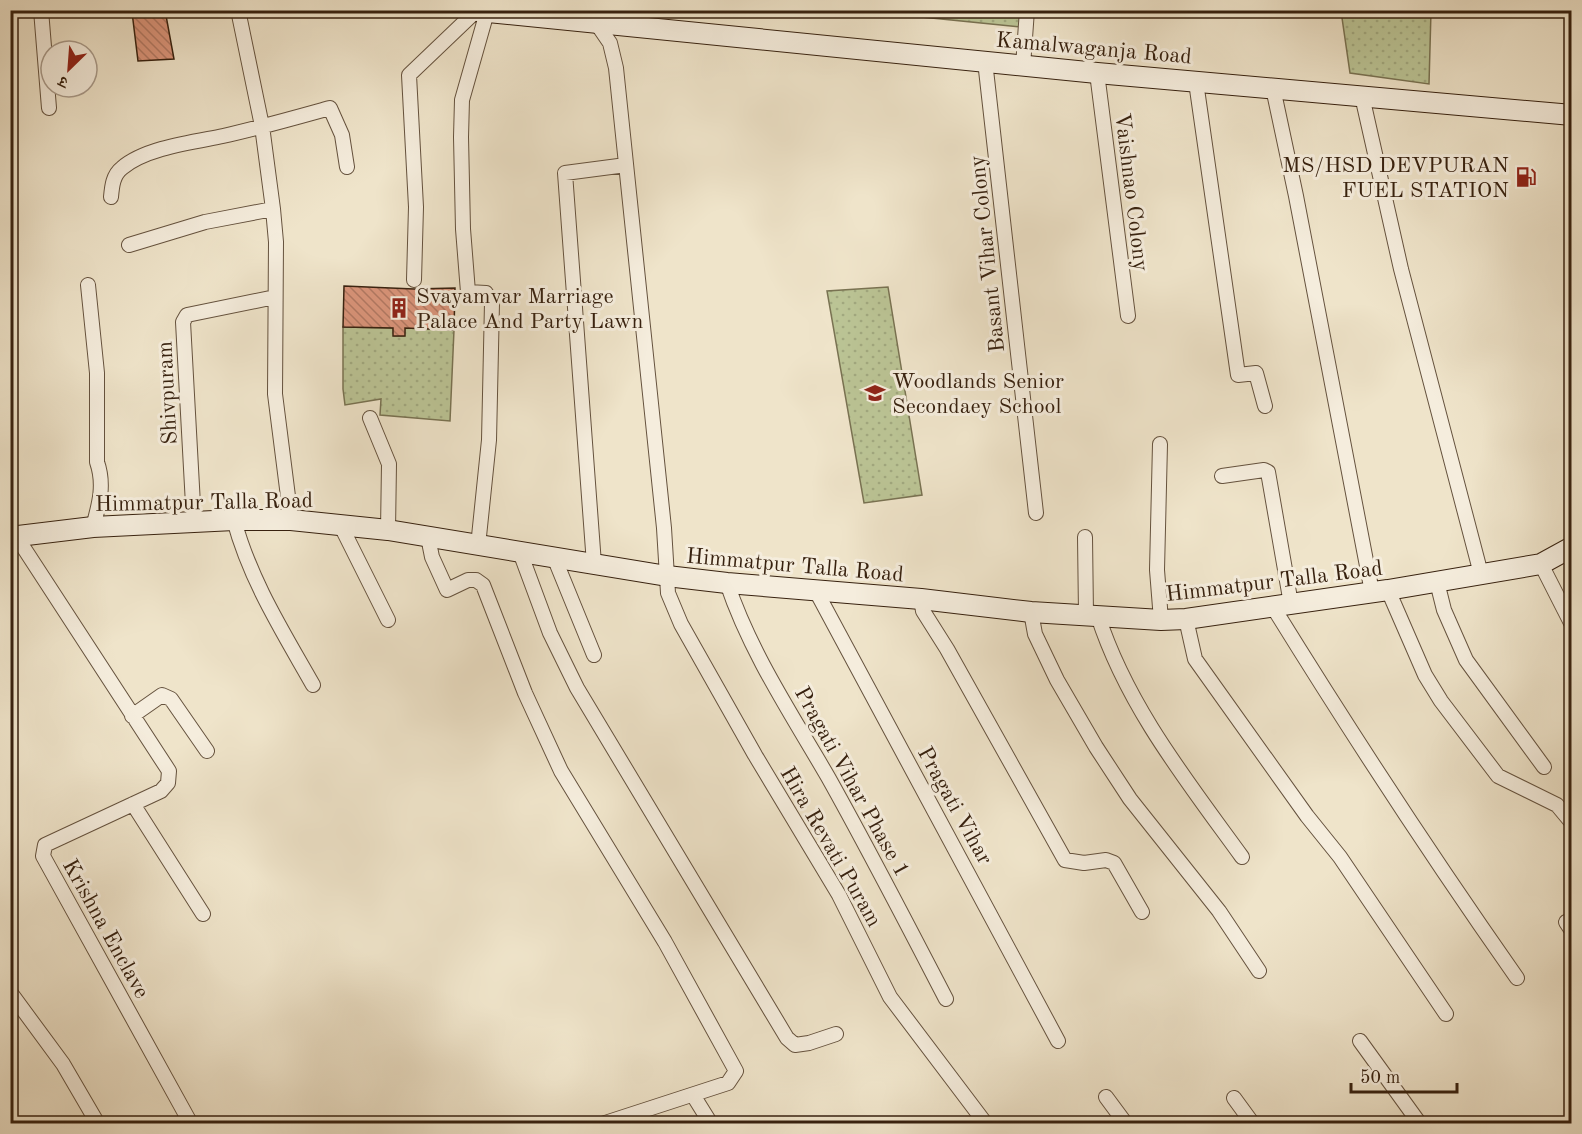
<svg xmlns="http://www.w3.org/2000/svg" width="1582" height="1134" viewBox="0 0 1582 1134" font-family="'Old Standard TT','Noto Serif Devanagari',serif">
<defs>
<pattern id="grass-dots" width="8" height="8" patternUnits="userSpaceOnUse" patternTransform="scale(1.5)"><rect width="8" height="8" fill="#bbc495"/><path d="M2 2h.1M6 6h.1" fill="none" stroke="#a1a87f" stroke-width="1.8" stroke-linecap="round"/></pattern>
<pattern id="building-back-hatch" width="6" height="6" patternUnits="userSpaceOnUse" patternTransform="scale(1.5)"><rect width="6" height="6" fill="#db957b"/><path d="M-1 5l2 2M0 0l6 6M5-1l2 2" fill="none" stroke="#b27963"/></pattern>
</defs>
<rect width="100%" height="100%" fill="#efe4ca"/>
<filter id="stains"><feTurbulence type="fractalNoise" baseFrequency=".00333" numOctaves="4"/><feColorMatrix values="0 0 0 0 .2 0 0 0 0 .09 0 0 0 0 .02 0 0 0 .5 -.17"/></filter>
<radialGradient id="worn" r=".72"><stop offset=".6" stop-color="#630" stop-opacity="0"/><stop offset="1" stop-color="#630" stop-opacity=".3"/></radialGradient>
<path fill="url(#grass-dots)" stroke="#797252" stroke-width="1.5" d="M922,11h99v16l-99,-10z
M1341,11h90l-2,73 -79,-11z
M888,287l34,208 -58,8 -37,-212z
M343,327l50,1 1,8h10l1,-8 49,2 -4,91 -70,-6 1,-16 -36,6 -2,-16z"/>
<path fill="url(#building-back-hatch)" stroke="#37210f" stroke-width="1.5" d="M149,10h16l9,49 -36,2 -6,-49z
M344,286l70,3 41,-1 -1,42 -49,-2v8h-12v-8l-50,-1z"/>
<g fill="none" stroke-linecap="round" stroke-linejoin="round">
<g stroke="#65523e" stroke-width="16">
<path id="street" d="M41,10l8,98
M238,10l24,116 11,83 3,33 -1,152 16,126
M597,24l13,19 6,25 48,460 4,65 13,31 74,131 84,140 51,102 96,127
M985,61l51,452
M1023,66l4,-56
M1097,73l31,243
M1196,82l42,293 18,-2 9,33
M1273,88l23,108 76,396
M10,96v15
M1362,96l39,173 80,305
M111,197c1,-11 2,-22 11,-29 23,-20 71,-26 101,-32 36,-8 71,-18 107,-28l12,27 5,32
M129,245l76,-23 68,-13
M414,280l2,-73 -7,-132 67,-64
M88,285l9,88v89c8,23 2,43 -4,65
M370,418l19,46 -1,66
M1160,444l-3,126 4,50
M1222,476l42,-6 4,2 23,132
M234,520c16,60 49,112 79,165
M194,523l-11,-201 4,-7 88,-18
M340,524l48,96
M16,536l153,235 -1,12 -7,8 -116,54 -2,11 148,268
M428,537l4,20 15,33 21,-10h8l7,5 42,108 36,78 104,171 71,129 -8,12 -126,41
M1085,537l1,77
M478,546l11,-106 3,-137 -6,-10 -18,-1 -5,-63 -2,-92 1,-37 25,-88
M520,552l30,81 27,55 210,350 8,7 14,-2 27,-9
M554,557l40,98
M594,564l-29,-391 61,-8
M1541,564l31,61
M1437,582l7,28 22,50 78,107
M727,583c23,69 65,132 101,194 41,73 79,147 118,222
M1388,590l37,85 16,26 57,75 59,29 15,18
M816,591l242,450
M921,599l2,12 24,38 118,211 19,3 22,-3 8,3 28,49
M1273,607c78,126 159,250 244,371
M1031,612l4,22 22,46 39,67 34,52 89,112 40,60
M1098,616c29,90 89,165 144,241
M1186,619l9,40 112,157 33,41 106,157
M132,716l30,-21 9,4 36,52
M133,804l70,110
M1566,922l6,9
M10,992l53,72 35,60
M1360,1041l60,83
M693,1095l18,29
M1106,1097l20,27
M1234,1098l19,26"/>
</g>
<g stroke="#37210f" stroke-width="22">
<path id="secondary" d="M468,10l629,63 475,42
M10,537l83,-10 141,-7h57l97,10 279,46 60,7 194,16 110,13 130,8 25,-1 202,-29 153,-26 31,-17"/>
</g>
<use href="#street" stroke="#f5eddd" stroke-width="14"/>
<use href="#secondary" stroke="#f5eddd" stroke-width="20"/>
</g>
<defs>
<g id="fuel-bare" transform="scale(1.62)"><path d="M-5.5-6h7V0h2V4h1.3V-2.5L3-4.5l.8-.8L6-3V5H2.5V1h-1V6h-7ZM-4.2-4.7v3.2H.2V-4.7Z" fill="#8f2418" stroke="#f5eddd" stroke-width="2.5" paint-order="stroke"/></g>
<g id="building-bare" transform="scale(1.62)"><path d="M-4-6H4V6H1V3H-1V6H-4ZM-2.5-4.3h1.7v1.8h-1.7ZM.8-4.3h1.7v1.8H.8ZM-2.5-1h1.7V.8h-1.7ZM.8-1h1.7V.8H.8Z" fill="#8f2418" stroke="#f5eddd" stroke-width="2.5" paint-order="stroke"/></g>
<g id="school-bare" transform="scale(1.62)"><path d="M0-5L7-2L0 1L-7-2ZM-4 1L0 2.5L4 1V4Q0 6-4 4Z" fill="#8f2418" stroke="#f5eddd" stroke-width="2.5" paint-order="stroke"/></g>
</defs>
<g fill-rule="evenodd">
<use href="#fuel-bare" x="1526" y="177"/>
<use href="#building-bare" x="399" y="308"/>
<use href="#school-bare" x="875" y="393"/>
</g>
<g text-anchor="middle" stroke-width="6" stroke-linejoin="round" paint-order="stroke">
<g font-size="22" fill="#37210f" stroke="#f5eddd">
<text transform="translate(1094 47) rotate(5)" y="8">Kamalwaganja Road</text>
<text transform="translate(1133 192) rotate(83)" y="8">Vaishnao Colony</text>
<text transform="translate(986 254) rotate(-96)" y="8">Basant Vihar Colony</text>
<text transform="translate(166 393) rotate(-93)" y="8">Shivpuram</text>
<text transform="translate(204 501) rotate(-1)" y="8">Himmatpur Talla Road</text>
<text transform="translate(795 564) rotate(5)" y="8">Himmatpur Talla Road</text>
<text transform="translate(1274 580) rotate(-7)" y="8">Himmatpur Talla Road</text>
<text transform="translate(853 781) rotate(61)" y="8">Pragati Vihar Phase 1</text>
<text transform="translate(956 805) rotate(61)" y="8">Pragati Vihar</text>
<text transform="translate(832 846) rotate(60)" y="8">Hira Revati Puram</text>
<text transform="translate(107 928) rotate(61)" y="8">Krishna Enclave</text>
</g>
<g font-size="22" fill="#37210f" stroke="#f5eddd" text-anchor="start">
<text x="1509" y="172" text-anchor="end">MS/HSD DEVPURAN<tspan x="1509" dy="25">FUEL STATION</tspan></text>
<text x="416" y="303">Svayamvar Marriage<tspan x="416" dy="25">Palace And Party Lawn</tspan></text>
<text x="892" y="388">Woodlands Senior<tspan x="892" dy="25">Secondaey School</tspan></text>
</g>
</g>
<rect width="1582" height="1134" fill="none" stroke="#efe4ca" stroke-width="36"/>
<rect x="12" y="12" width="1558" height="1110" fill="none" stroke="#37210f" stroke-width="3"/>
<rect x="18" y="18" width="1546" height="1098" fill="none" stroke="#37210f" stroke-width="1.5"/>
<g transform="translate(69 69) rotate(205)"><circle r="28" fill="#f5eddd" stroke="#a99b8b" stroke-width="1.5"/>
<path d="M0-4.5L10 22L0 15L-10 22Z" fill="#8f2418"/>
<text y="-9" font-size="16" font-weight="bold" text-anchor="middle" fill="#37210f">उ</text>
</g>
<path d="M1351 1083v9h106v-9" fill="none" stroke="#37210f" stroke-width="3"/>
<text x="1360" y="1083" font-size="18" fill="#37210f" stroke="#f5eddd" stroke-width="4.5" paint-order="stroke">50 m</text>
<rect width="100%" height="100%" filter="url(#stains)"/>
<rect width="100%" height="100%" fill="url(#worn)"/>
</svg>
